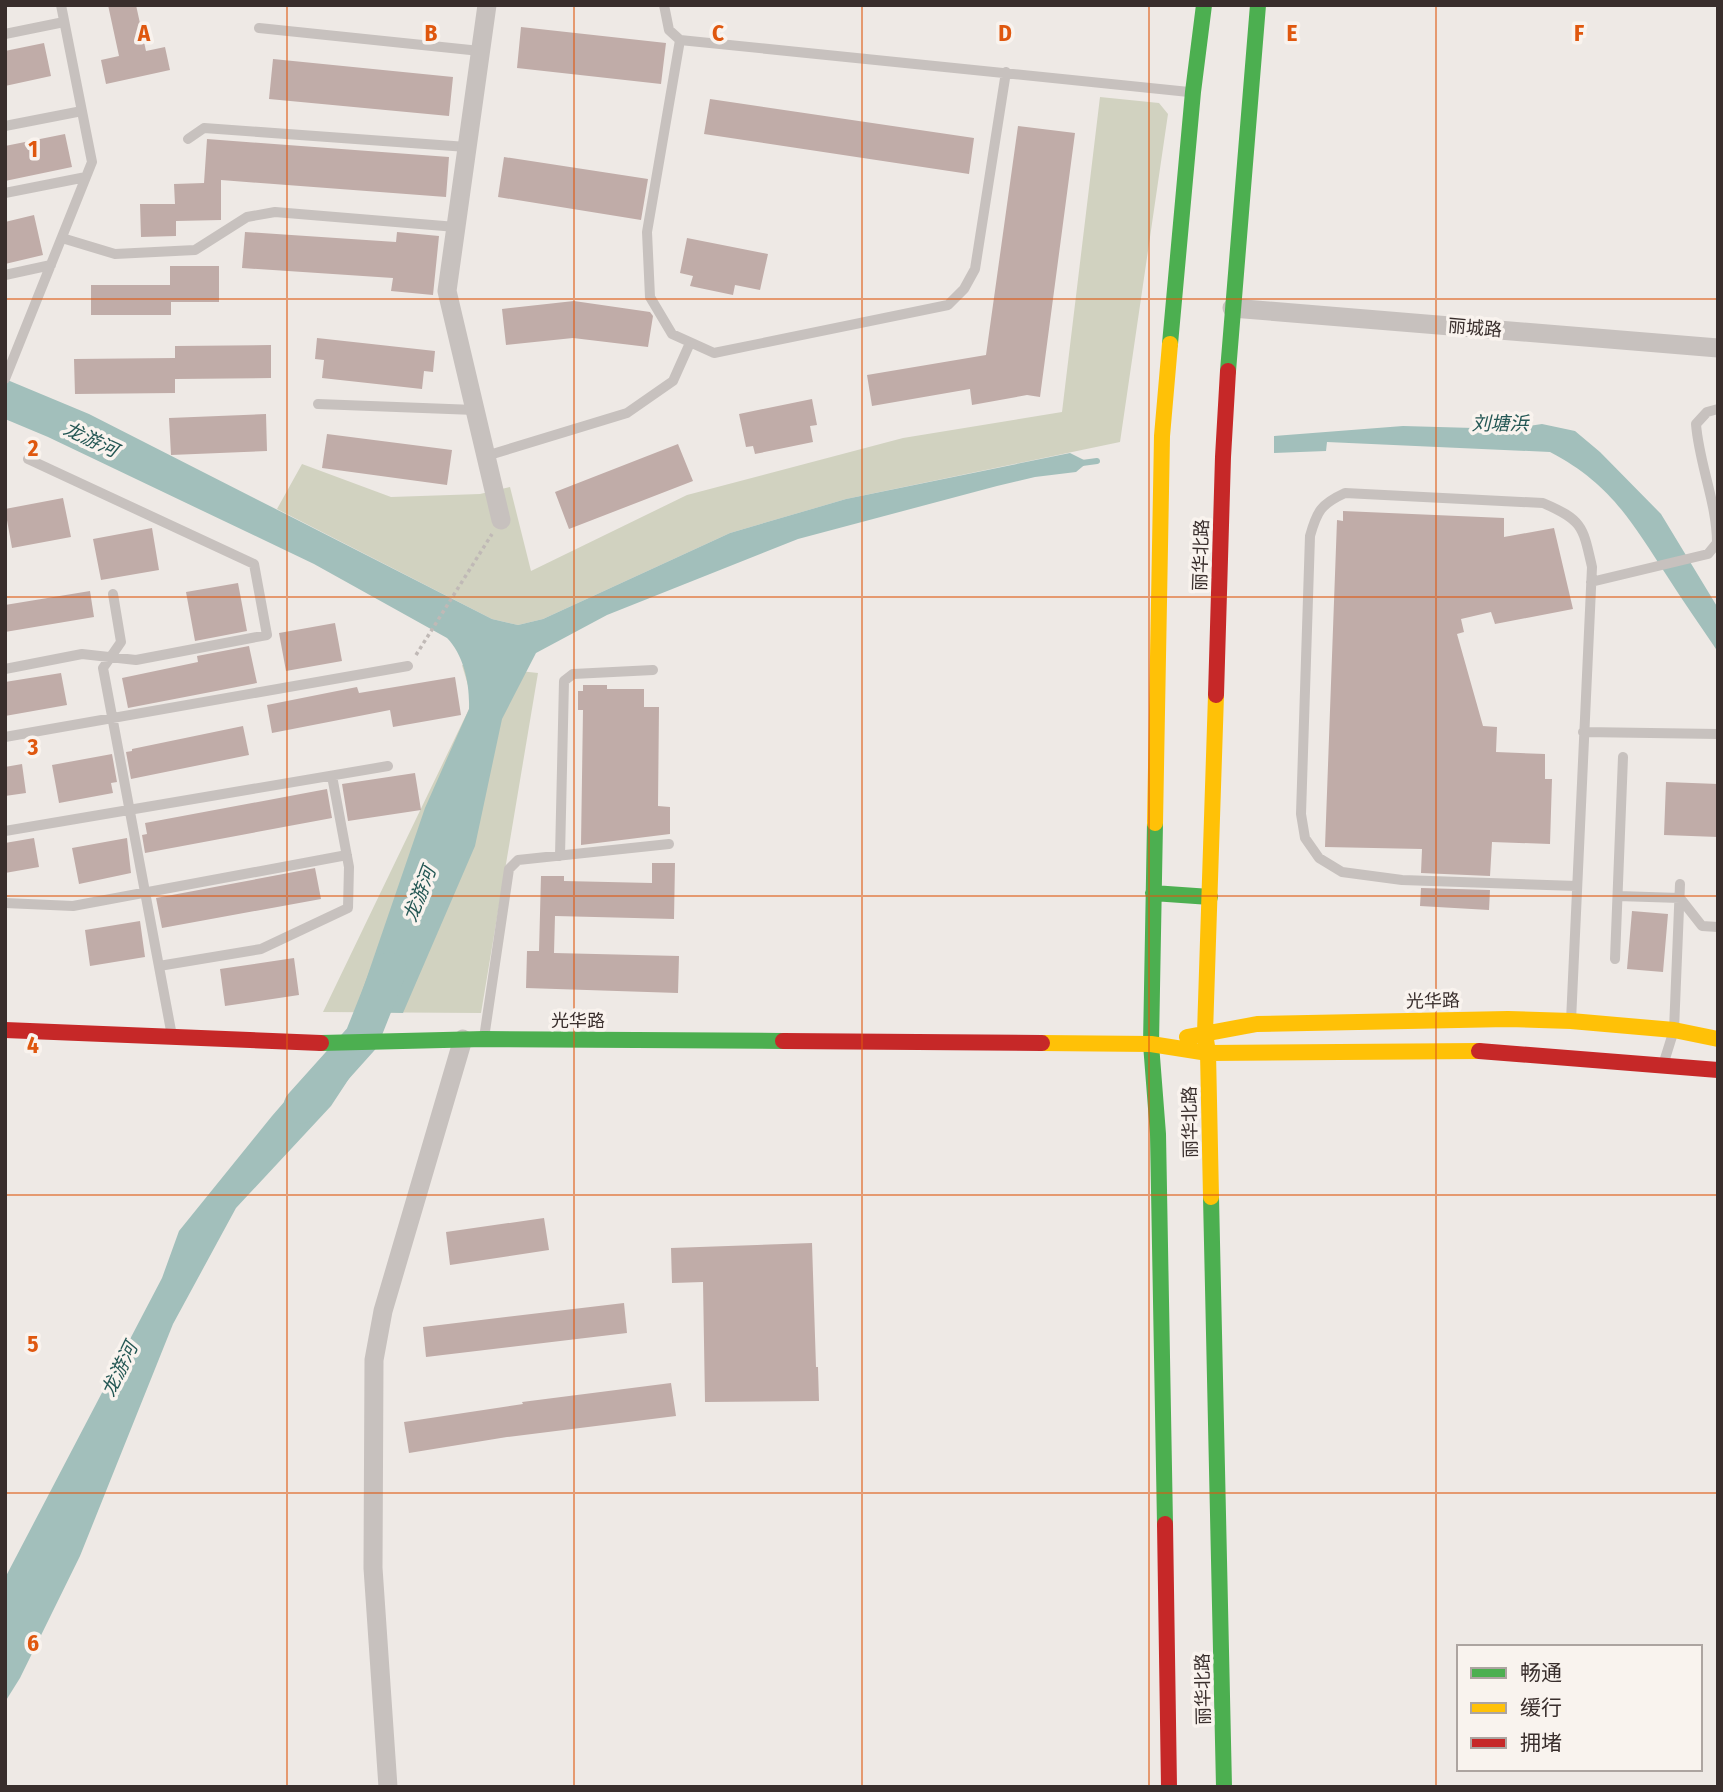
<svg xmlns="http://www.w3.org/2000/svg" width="1723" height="1792" viewBox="0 0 1723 1792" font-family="'Fira Sans Condensed','Noto Sans SC',sans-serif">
<rect width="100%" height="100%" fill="#eee9e5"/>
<path fill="#d1d2c0" d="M1100,97l59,6 9,11 -48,328 -274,57 -116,34 -187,86 -25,6 -26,-6 -215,-110 25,-45 89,33 89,-3 30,-7 21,84 156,-76 216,-57 159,-26z
M462,665l76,8 -57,340 -158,-1 146,-303 1,-17z"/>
<path fill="#a2bfbb" d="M5,379l84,35 403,205 26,6 25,-6 187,-86 116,-34 224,-46 18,9 -12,10 -41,5 -38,9 -199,53 -191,76 -71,38 -34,66 -27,127 -72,167 -48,-1 70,-204 44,-99c1,-24 -5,-54 -22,-71l-133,-74 -266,-127 -43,-18z
M1542,424l33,7 25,21 61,62 57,94v44c-17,-25 -35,-51 -51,-76 -36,-55 -56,-92 -117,-124l-223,-10 -1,9 -52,2v-17l129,-10 106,3z
M356,1068l-25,38 -95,102 -63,116 -93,232 -60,122 -15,24v-124l157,-300 17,-47 93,-115 39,-45z"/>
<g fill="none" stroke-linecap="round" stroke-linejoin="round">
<path stroke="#a2bfbb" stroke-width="6" d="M1082,463l15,-2"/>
<path stroke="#a2bfbb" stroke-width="35" d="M301,1106l61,-68 27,-68"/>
</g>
<path fill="#c0aca8" d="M108,5h28l10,46 19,-4 5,23 -64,14 -5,-24 18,-4z
M521,27l145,16 -5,41 -144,-16z
M44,43l7,33 -46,10v-35z
M273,59l180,18 -4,39 -180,-17z
M710,99l264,39 -5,36 -265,-40z
M1018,126l57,7 -35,264 -13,-2 -55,10 -2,-16 -98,17 -5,-31 119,-20z
M65,134l7,33 -67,14v-35z
M207,139l242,18 -3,40 -225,-17v40l-45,1v15l-35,1 -1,-33h35l-1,-20 30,-1z
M504,157l144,22 -7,41 -143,-23z
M34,215l9,40 -38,9v-42z
M245,232l151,10 1,-10 42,4 -6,59 -42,-4 2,-13 -151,-10z
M687,238l81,16 -8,36 -25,-5 -2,10 -43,-9 3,-10 -13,-3z
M170,266h49v36h-48v13h-80v-30h79z
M574,301l76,11 3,4 -5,31 -75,-9 -67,7 -4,-36z
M317,338l118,13 -2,21 -9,-1 -2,18 -100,-11 2,-18 -9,-1z
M271,345v33l-96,1v14l-100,1 -1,-35 101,-1v-12z
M812,399l5,26 -7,1 3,16 -58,12 -2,-8 -7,1 -7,-33z
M266,414l1,37 -96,4 -2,-37z
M327,434l125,16 -5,35 -125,-17z
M678,444l15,37 -124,48 -14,-37z
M63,498l8,39 -59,11 -7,-39z
M1343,511l161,7v19l50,-9 19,81 -78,15 -4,-12 -30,7 3,13 -7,2 26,92 14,1 -1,25 49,2v25h7l-2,65 -58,-2 -2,34 -69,-3 1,-24 -97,-2 12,-327 6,1z
M152,528l7,42 -58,10 -8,-41z
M238,583l9,48 -52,10 -9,-49z
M90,591l4,26 -89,15v-27z
M335,623l7,38 -56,10 -7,-38z
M249,646l8,37 -129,25 -6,-30 76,-16 -1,-6z
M61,673l6,32 -62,11v-34z
M455,677l6,38 -68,12 -3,-17 -118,23 -5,-28 90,-18 2,6z
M583,685h24v4h37v18h15l-1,99 12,1v27l-89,11 2,-135h-5v-19h5z
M243,726l6,29 -118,24 -5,-27 6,-1v-2z
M112,754l5,28 -6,1 2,10 -54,10 -7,-38z
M22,764l4,29 -21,3v-29z
M415,773l6,37 -73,11 -6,-37z
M1666,782l52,2v53l-54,-2z
M327,789l5,29 -187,35 -3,-18 5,-1 -2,-11z
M34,838l5,29 -34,6v-30z
M127,838l4,35 -52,11 -7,-36z
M652,863h23l-1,56 -119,-3 -1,37 125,3 -1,37 -152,-5 1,-37h12l2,-75h23v5l88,2z
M315,868l6,31 -159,29 -6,-30z
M1421,888l69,2 -1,20 -69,-4z
M1632,911l36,3 -5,58 -36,-3z
M140,921l5,36 -55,9 -5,-36z
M294,958l5,37 -74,11 -5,-37z
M544,1218l5,32 -99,15 -4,-33z
M812,1243l4,124h2l1,34 -114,1 -2,-120 -31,1 -1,-35z
M624,1303l3,30 -201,24 -3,-30z
M671,1383l5,33 -169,21 -98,16 -5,-31 119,-18 -1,-2z"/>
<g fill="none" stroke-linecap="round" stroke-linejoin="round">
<path stroke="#c0b9b6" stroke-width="3.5" stroke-dasharray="3.5 3.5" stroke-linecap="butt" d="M416,655l76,-121"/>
<path stroke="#c7c1be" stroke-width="10" d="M664,5l5,25 11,10 509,52
M259,28l221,23
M5,34l59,-12
M680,40l-33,192 3,65 22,37 42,19 234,-48 16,-16 11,-20 31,-197
M5,126l77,-15
M188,139l16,-11 263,19
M5,193l81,-16
M62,238l53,16 80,-4 52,-33 28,-5 181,15
M5,275l46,-10
M5,379l87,-217 -31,-157
M318,404l157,6
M486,456l141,-43 46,-32 17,-38
M1591,582l117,-28 9,-11c0,-40 -18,-79 -21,-119l11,-12 11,-3
M113,594l8,48 -18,26 69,368
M5,669l77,-15 54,6 131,-25 -13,-71 -226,-105
M1583,732l135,2
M5,737l403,-71
M5,831l383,-65
M560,856l4,-175 9,-7 80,-4
M1618,896l62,2 22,28 16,1
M5,903l68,3 274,-51
M1615,959l8,-202
M159,966l102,-17 87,-41 1,-41 -17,-91
M1571,1021l21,-454c-9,-40 -9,-47 -49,-64l-198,-10c-24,11 -28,18 -35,43l-9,278 4,24 14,20 23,14 60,8 175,6
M484,1038l25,-169 9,-9 151,-16
M1663,1065l11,-35 6,-146"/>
<path stroke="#c7c1be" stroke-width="19" d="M487,5l-40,286 54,229
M1232,308l486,40
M388,1787l-15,-219 1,-208 9,-49 80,-272"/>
<path stroke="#4caf50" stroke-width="16" d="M1170,344l23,-252 11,-87
M1228,371l30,-366
M1155,823l-4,221 7,90 7,390
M1153,893l57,4
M321,1043l163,-4 299,2
M1211,1197l13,590"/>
<path stroke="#ffc107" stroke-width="16" d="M1155,823l7,-387 8,-92
M1187,1037l70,-13 251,-5 63,2 103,9 44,9
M1042,1043l109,1 57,9 271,-2
M1211,1197l-3,-144 -3,-20 11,-338"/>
<path stroke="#c62828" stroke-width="16" d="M1216,695l7,-238 5,-86
M5,1030l316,13
M783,1041l259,2
M1479,1051l239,19
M1165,1524l4,263"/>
</g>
<path fill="none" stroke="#df570e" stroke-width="2" stroke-opacity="0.55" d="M287,5v1782M574,5v1782M862,5v1782M1149,5v1782M1436,5v1782M5,299h1713M5,597h1713M5,896h1713M5,1195h1713M5,1493h1713"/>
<g text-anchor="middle" stroke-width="7" stroke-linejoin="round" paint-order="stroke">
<g font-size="18" fill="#392e2c" stroke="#f9f3ee">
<text transform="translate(1475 328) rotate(5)" y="6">丽城路</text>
<text transform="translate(1201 555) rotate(-88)" y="6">丽华北路</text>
<text transform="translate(1433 1001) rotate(-1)" y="6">光华路</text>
<text x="578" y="1027">光华路</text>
<text transform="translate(1190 1122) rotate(-91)" y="6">丽华北路</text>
<text transform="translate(1203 1689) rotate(-91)" y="6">丽华北路</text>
</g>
<g font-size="19" font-style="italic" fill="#245754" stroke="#f9f3ee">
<text x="1500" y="430">刘塘浜</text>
<text transform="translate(91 439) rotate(25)" y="7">龙游河</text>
<text transform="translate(419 894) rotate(-69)" y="7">龙游河</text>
<text transform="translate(119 1369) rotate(-64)" y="7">龙游河</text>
</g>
</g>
<g font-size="23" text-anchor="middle" font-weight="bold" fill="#df570e" stroke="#f9f3ee" stroke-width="7" stroke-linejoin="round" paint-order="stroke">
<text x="144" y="41">A</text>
<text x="431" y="41">B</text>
<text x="718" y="41">C</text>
<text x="1005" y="41">D</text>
<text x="1292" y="41">E</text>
<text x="1579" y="41">F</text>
<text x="33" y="157">1</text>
<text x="33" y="456">2</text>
<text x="33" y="755">3</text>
<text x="33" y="1053">4</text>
<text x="33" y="1352">5</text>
<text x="33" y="1651">6</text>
</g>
<rect width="1723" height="1792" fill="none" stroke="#392e2c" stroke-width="14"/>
<rect x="1457" y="1645" width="245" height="126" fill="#f9f3ee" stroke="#aca4a0" stroke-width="2"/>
<rect x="1471" y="1668" width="35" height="10" fill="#4caf50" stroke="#aca4a0" stroke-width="2"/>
<text x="1520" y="1680" font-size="21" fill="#392e2c">畅通</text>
<rect x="1471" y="1703" width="35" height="10" fill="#ffc107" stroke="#aca4a0" stroke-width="2"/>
<text x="1520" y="1715" font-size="21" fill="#392e2c">缓行</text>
<rect x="1471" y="1738" width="35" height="10" fill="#c62828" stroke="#aca4a0" stroke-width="2"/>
<text x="1520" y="1750" font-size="21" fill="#392e2c">拥堵</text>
</svg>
